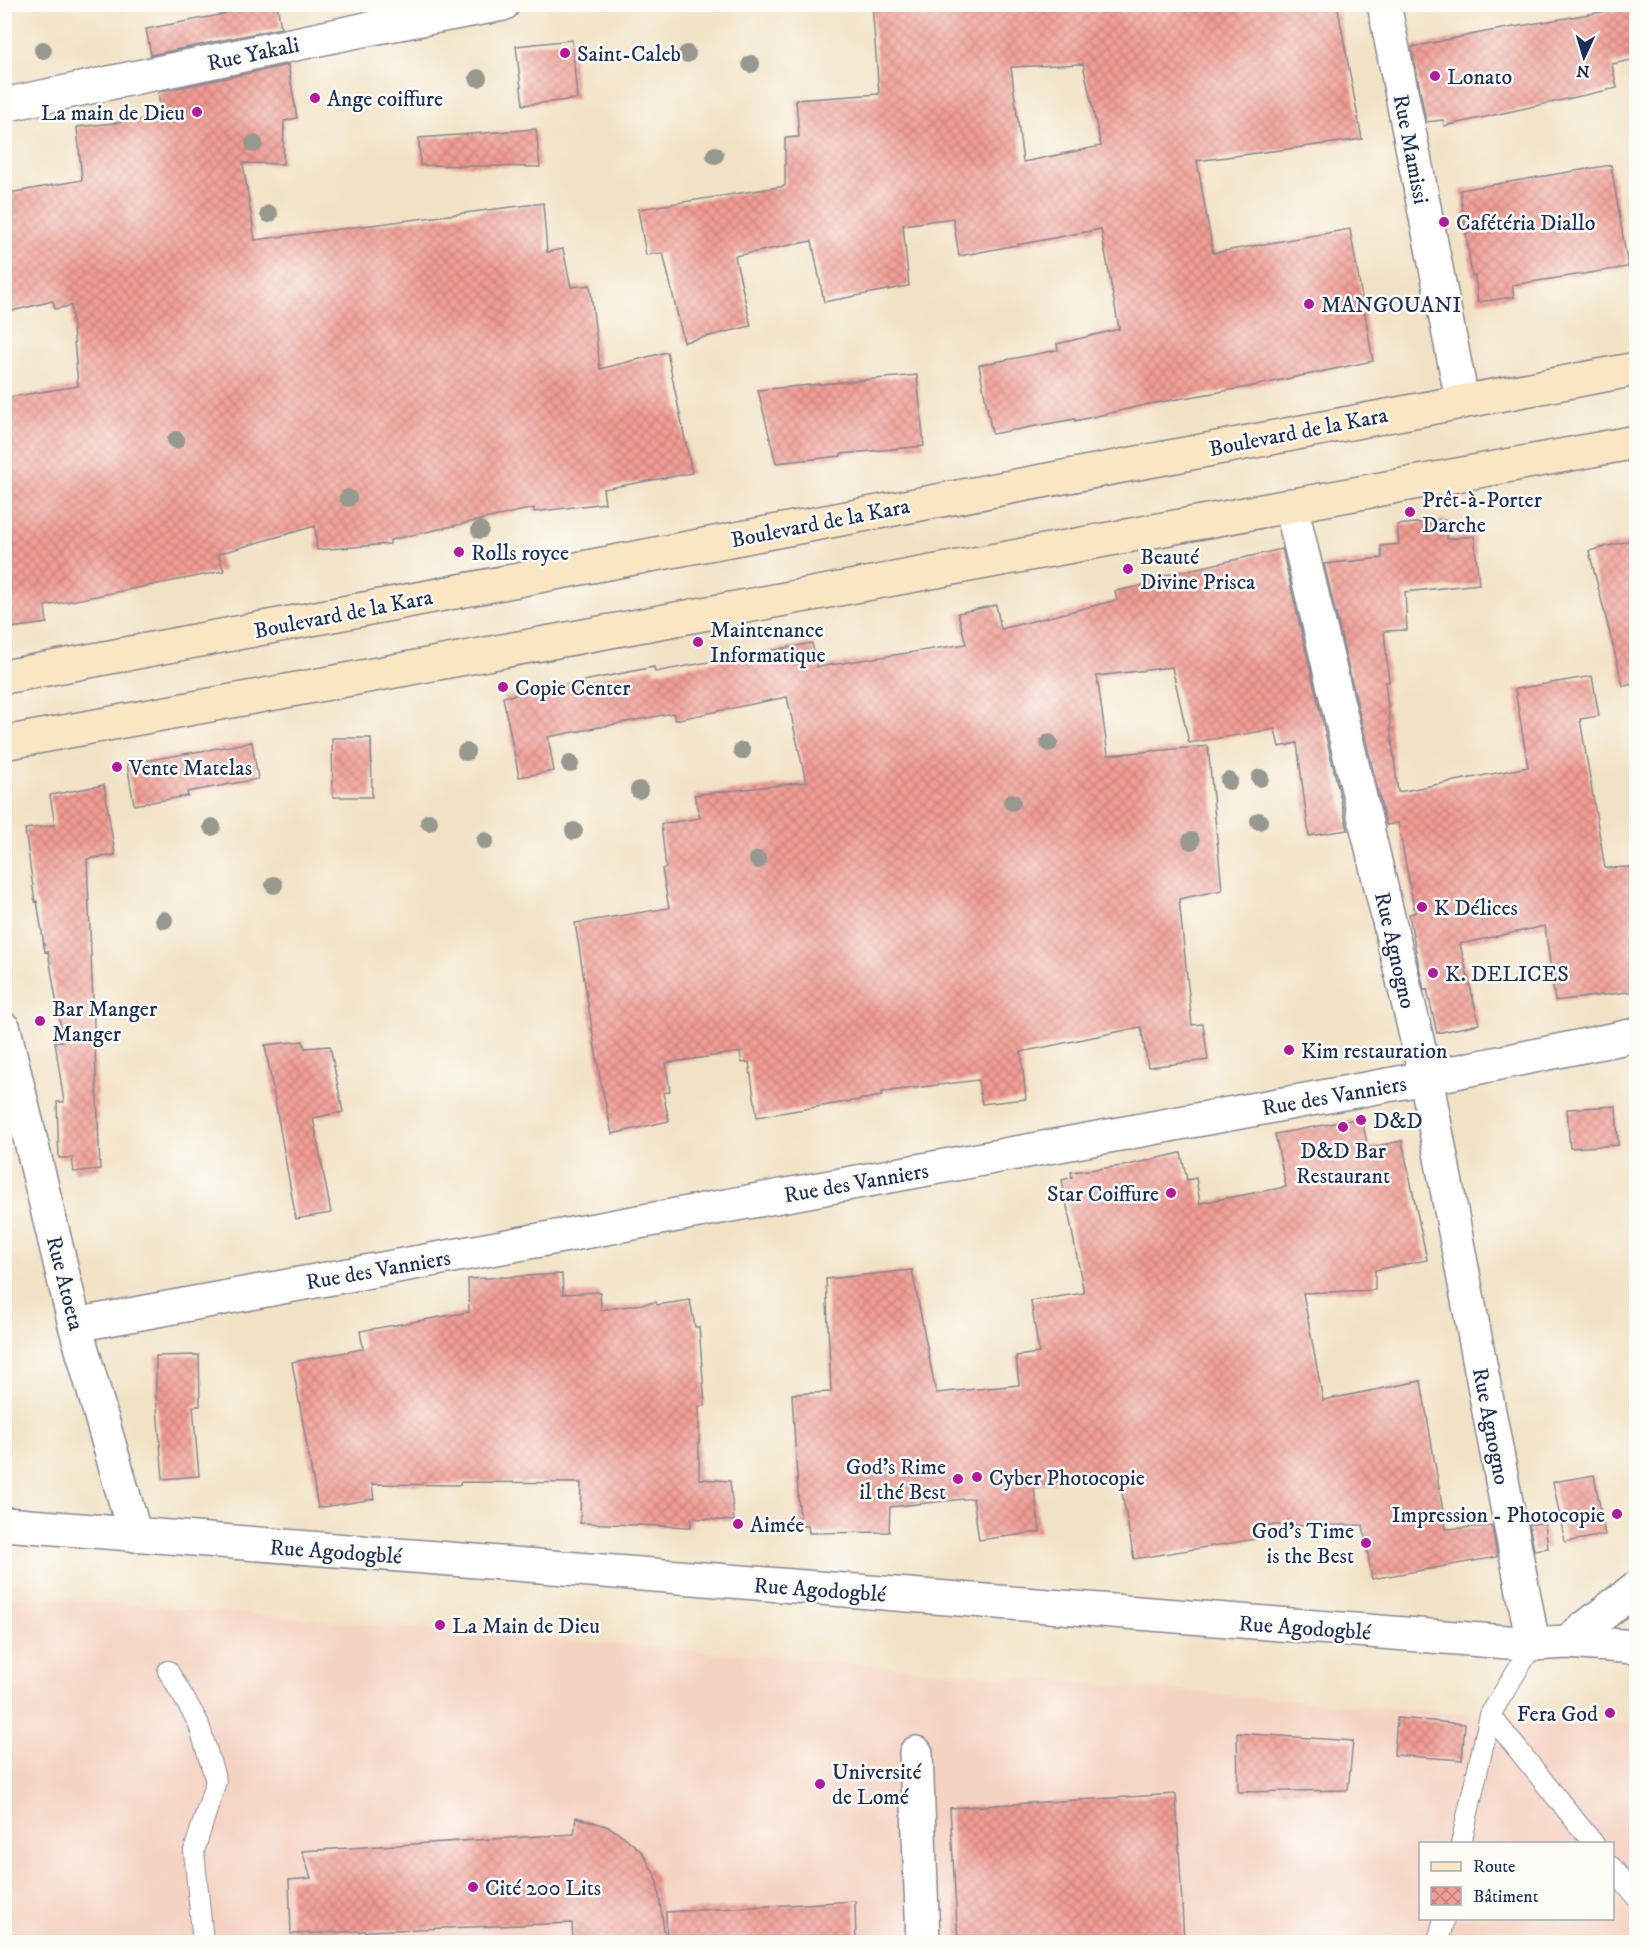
<svg xmlns="http://www.w3.org/2000/svg" width="1641" height="1947" viewBox="0 0 1641 1947" font-family="'IM FELL DW Pica',serif">
<defs>
<pattern id="building-cross-hatch" width="8" height="8" patternUnits="userSpaceOnUse" patternTransform="scale(1.5)"><rect width="8" height="8" fill="#f29c93"/><path d="M0 0l8 8M0 8l8-8" fill="none" stroke="#c3807b"/></pattern>
</defs>
<rect width="100%" height="100%" fill="#fdfcf7"/>
<filter id="ink" filterUnits="userSpaceOnUse"><feTurbulence type="fractalNoise" baseFrequency=".0167" numOctaves="2"/><feDisplacementMap in="SourceGraphic" scale="12" xChannelSelector="R" yChannelSelector="G"/><feConvolveMatrix kernelMatrix="1 2 1 2 8 2 1 2 1" color-interpolation-filters="sRGB"/></filter>
<filter id="wash" filterUnits="userSpaceOnUse"><feTurbulence type="fractalNoise" baseFrequency=".008" numOctaves="4" result="noise"/><feDisplacementMap in="SourceGraphic" scale="24" xChannelSelector="R" yChannelSelector="G"/><feGaussianBlur stdDeviation="1.35" result="paint"/><feColorMatrix in="noise" values="0 0 0 0 0 0 0 0 0 0 0 0 0 0 0 0 0 1.4 0 .05"/><feComposite in="paint" operator="in"/></filter>
<g filter="url(#wash)">
<rect width="100%" height="100%" fill="#f2e2c5"/>
<path fill="#f5d3c2" fill-rule="evenodd" d="M4,1594l1399,115 233,16v217h-1631zM1420,1844h192v74h-192z"/>
<g id="blocks">
<path fill="url(#building-cross-hatch)" fill-rule="evenodd" d="M223,4h54l4,24 -130,27 -5,-26 79,-15z
M872,4h465l25,135 -165,22 16,92 137,-24 23,132 -125,26 -99,17 -74,17v-2l-83,15 -13,-69 79,-15 -1,-6 62,-15 -18,-100 -142,27 -6,-38 -50,7 6,61 -85,16 -12,-61 -77,15 16,70 -67,16 -21,-89 -17,2 -8,-46 147,-23v-48l14,-1 -3,-37 83,-6zM1083,64l18,82 -78,16 -12,-95z
M1636,6v53l-24,5 5,24 -173,38 -1,-6 -17,2 -14,-75 73,-15z
M572,40l5,59 -54,6 -7,-59z
M288,65l9,53 -13,3 -1,43 -40,-1 12,77 288,-37 4,49 16,-3 8,38 19,-2 10,84 67,-17 25,121 -89,16 2,14 -71,9v-4l-144,32v4l-73,6 -2,-24 -97,28 6,17 -179,35 2,17 -43,6v-85h7l-7,-38v-108l74,-12 -7,-80 -16,3 -2,-8 -49,12v-119l78,-14 -5,-53 85,-9 -4,-26z
M536,129l4,38 -120,-2 -1,-27z
M1611,165l17,102 -116,18 2,12 -36,5 -3,-26h-3l-12,-86z
M917,375l7,71 -83,8v2l-65,7 -18,-73z
M1445,520l2,19 27,-3 5,48 -74,8 2,38 -23,1 5,51h-4l13,110 130,-25 -13,-78 77,-13 7,40 -19,3 25,149 26,-1 5,124 -81,10 -10,-75 -85,18 19,80 -42,9 -10,-44 -3,1 -7,-33 -8,-43 6,-1 -17,-90 -12,2 -62,-261 58,-6 -1,-12 18,-2 -2,-19z
M1636,539v145l-13,2 -34,-135z
M1282,549l66,281 -39,6 -12,-93 -18,4 -4,-18 -86,14 -17,-76 -75,9 11,79 100,-9 14,144 -43,9 13,126 11,-1 5,36 -60,7 -7,-40 -120,25 5,47 -44,5 -4,-24 -96,12v4l-125,21 -8,-55 -7,1 -2,-11 -74,11 4,29 -7,1 6,28 -57,13 -12,-56 -25,-155 94,-15 -7,-39 4,-1 -5,-44 39,-6 -6,-23 112,-13 -19,-85 -112,23 -2,-7 -125,24 6,34 -35,6 -16,-80 151,-30 1,5 157,-29 5,24 149,-23 -8,-31 38,-8 5,24 116,-29 -2,-9 30,-6 -1,-5z
M332,738h39l1,59h-39z
M252,742l6,37 -71,13 1,4 -54,9 -7,-41z
M104,785l11,70 -28,4 13,310 -26,3 -2,-14h-13l-2,-56h7l-9,-60 8,-1 -15,-90 -3,1 -8,-51 -2,1 -10,-73 30,-4 -5,-30z
M303,1041l2,7 25,-2 13,66 -30,6 18,95 -35,6 -31,-174z
M1616,1106l2,39 -48,3 -3,-39z
M1362,1118l6,30 34,-7 25,119 -52,10v20l-72,3 20,107 98,-19 25,148 46,-3 5,31 -125,22 -9,-54h-103l2,13 -128,21 -16,-88 -84,15 6,46 -61,8 -6,-42 -83,9 -1,25 -80,1 -1,-7h-8l-8,-132 39,-2 -5,-113 86,-9 24,123 83,-8 -3,-29 23,-3 -8,-52 53,-8 -22,-113 10,-3 -1,-5 52,-6 58,-13 6,27 9,-2 4,25 86,-16 -11,-53z
M562,1274l1,20 37,-2 1,18 55,-8 1,3 33,-5 5,27h4l6,79h-6v73l31,2 4,40 -43,-3v9l-111,-4 1,-40 -121,-1v3l-88,-1 2,15 -56,9 -26,-146 71,-13 -3,-18 109,-19 -1,-33z
M199,1355l1,51h-7l6,70 -36,3 -7,-83v-40z
M1594,1475l11,60 -40,7 -12,-60z
M1545,1523l3,25 -14,2 -5,-26z
M1397,1718l68,6 -3,36 -68,-5z
M1237,1733l116,8 -5,49 -110,2z
M1176,1794l8,148h-226l-8,-134z
M576,1817l33,10 13,8 20,17 14,25 10,65h-93l-1,-19 -281,11 -2,-54 22,-2 -9,-27 272,-17z
M855,1901l1,41h-189l-1,-30z"/>
</g>
</g>
<g filter="url(#ink)">
<use href="#blocks" fill-opacity="0" stroke="#868892" stroke-width="1.5"/>
<g fill="none" stroke-linecap="round" stroke-linejoin="round">
<g stroke="#868892" stroke-width="22">
<path id="lane" d="M168,1671l30,51 18,59 -22,70 9,91
M1490,1715l104,129
M1461,1844l29,-129 43,-71
M1612,1867l24,30
M1438,1942l6,-24"/>
</g>
<g stroke="#868892" stroke-width="36">
<path id="street" d="M1384,4l78,396
M4,105l363,-76 136,-25
M1291,505l135,573 107,566
M4,1029l71,296 60,210
M75,1325l1351,-247 210,-43
M4,1524l1529,120 34,-2 69,5
M1567,1642l69,-54
M916,1753l7,189"/>
</g>
<g stroke="#868892" stroke-width="36">
<path id="secondary" d="M4,677l1632,-308
M4,743l1632,-301"/>
</g>
<use href="#lane" stroke="#fff" stroke-width="20"/>
<use href="#street" stroke="#fff" stroke-width="33"/>
<use href="#secondary" stroke="#fbe6c4" stroke-width="33"/>
</g>
<g fill="#96998f">
<circle cx="43" cy="50" r="9"/>
<circle cx="687" cy="54" r="9"/>
<circle cx="751" cy="64" r="9"/>
<circle cx="478" cy="78" r="9"/>
<circle cx="254" cy="144" r="9"/>
<circle cx="715" cy="155" r="9"/>
<circle cx="269" cy="214" r="9"/>
<circle cx="176" cy="440" r="9"/>
<circle cx="348" cy="498" r="9"/>
<circle cx="480" cy="530" r="9"/>
<circle cx="1049" cy="743" r="9"/>
<circle cx="742" cy="751" r="9"/>
<circle cx="466" cy="752" r="9"/>
<circle cx="570" cy="764" r="9"/>
<circle cx="1260" cy="778" r="9"/>
<circle cx="1229" cy="781" r="9"/>
<circle cx="639" cy="790" r="9"/>
<circle cx="1012" cy="802" r="9"/>
<circle cx="1259" cy="821" r="9"/>
<circle cx="429" cy="822" r="9"/>
<circle cx="212" cy="827" r="9"/>
<circle cx="574" cy="831" r="9"/>
<circle cx="485" cy="841" r="9"/>
<circle cx="1191" cy="841" r="9"/>
<circle cx="758" cy="860" r="9"/>
<circle cx="274" cy="885" r="9"/>
<circle cx="164" cy="920" r="9"/>
</g>
</g>
<g fill="#b5179e" stroke="#fdfcf7" stroke-width="2">
<circle cx="565" cy="53" r="6"/>
<circle cx="1435" cy="76" r="6"/>
<circle cx="315" cy="98" r="6"/>
<circle cx="197" cy="112" r="6"/>
<circle cx="1444" cy="222" r="6"/>
<circle cx="1309" cy="304" r="6"/>
<circle cx="1410" cy="512" r="6"/>
<circle cx="459" cy="552" r="6"/>
<circle cx="1128" cy="569" r="6"/>
<circle cx="698" cy="642" r="6"/>
<circle cx="503" cy="687" r="6"/>
<circle cx="117" cy="767" r="6"/>
<circle cx="1422" cy="907" r="6"/>
<circle cx="1433" cy="973" r="6"/>
<circle cx="40" cy="1021" r="6"/>
<circle cx="1289" cy="1050" r="6"/>
<circle cx="1361" cy="1120" r="6"/>
<circle cx="1343" cy="1127" r="6"/>
<circle cx="1171" cy="1193" r="6"/>
<circle cx="977" cy="1477" r="6"/>
<circle cx="958" cy="1479" r="6"/>
<circle cx="1617" cy="1514" r="6"/>
<circle cx="738" cy="1524" r="6"/>
<circle cx="1366" cy="1543" r="6"/>
<circle cx="440" cy="1625" r="6"/>
<circle cx="1610" cy="1713" r="6"/>
<circle cx="820" cy="1784" r="6"/>
<circle cx="473" cy="1887" r="6"/>
</g>
<g text-anchor="middle" stroke-width="5" stroke-linejoin="round" paint-order="stroke">
<g font-size="22" fill="#1b2f5e" stroke="#fdfcf7">
<text transform="translate(253 53) rotate(-12)" y="8">Rue Yakali</text>
<text transform="translate(1412 149) rotate(79)" y="8">Rue Mamissi</text>
<text transform="translate(1298 431) rotate(-11)" y="8">Boulevard de la Kara</text>
<text transform="translate(820 522) rotate(-11)" y="8">Boulevard de la Kara</text>
<text transform="translate(343 613) rotate(-11)" y="8">Boulevard de la Kara</text>
<text transform="translate(1396 950) rotate(77)" y="8">Rue Agnogno</text>
<text transform="translate(1334 1095) rotate(-10)" y="8">Rue des Vanniers</text>
<text transform="translate(856 1182) rotate(-10)" y="8">Rue des Vanniers</text>
<text transform="translate(378 1269) rotate(-10)" y="8">Rue des Vanniers</text>
<text transform="translate(66 1283) rotate(76)" y="8">Rue Atoeta</text>
<text transform="translate(1492 1426) rotate(79)" y="8">Rue Agnogno</text>
<text transform="translate(336 1551) rotate(4)" y="8">Rue Agodogblé</text>
<text transform="translate(820 1589) rotate(4)" y="8">Rue Agodogblé</text>
<text transform="translate(1305 1627) rotate(4)" y="8">Rue Agodogblé</text>
</g>
<g font-size="22" fill="#1b2f5e" stroke="#fdfcf7" text-anchor="start">
<text x="577" y="61">Saint-Caleb</text>
<text x="1447" y="84">Lonato</text>
<text x="327" y="106">Ange coiffure</text>
<text x="185" y="120" text-anchor="end">La main de Dieu</text>
<text x="1456" y="230">Cafétéria Diallo</text>
<text x="1321" y="312">MANGOUANI</text>
<text x="1422" y="507">Prêt-à-Porter<tspan x="1422" dy="25">Darche</tspan></text>
<text x="471" y="560">Rolls royce</text>
<text x="1140" y="564">Beauté<tspan x="1140" dy="25">Divine Prisca</tspan></text>
<text x="710" y="637">Maintenance<tspan x="710" dy="25">Informatique</tspan></text>
<text x="515" y="695">Copie Center</text>
<text x="129" y="775">Vente Matelas</text>
<text x="1434" y="915">K Délices</text>
<text x="1445" y="981">K. DELICES</text>
<text x="52" y="1016">Bar Manger<tspan x="52" dy="25">Manger</tspan></text>
<text x="1301" y="1058">Kim restauration</text>
<text x="1373" y="1128">D&amp;D</text>
<text x="1343" y="1158" text-anchor="middle">D&amp;D Bar<tspan x="1343" dy="25">Restaurant</tspan></text>
<text x="1159" y="1201" text-anchor="end">Star Coiffure</text>
<text x="946" y="1474" text-anchor="end">God's Rime<tspan x="946" dy="25">il thé Best</tspan></text>
<text x="989" y="1485">Cyber Photocopie</text>
<text x="1605" y="1522" text-anchor="end">Impression - Photocopie</text>
<text x="750" y="1532">Aimée</text>
<text x="1354" y="1538" text-anchor="end">God's Time<tspan x="1354" dy="25">is the Best</tspan></text>
<text x="452" y="1633">La Main de Dieu</text>
<text x="1598" y="1721" text-anchor="end">Fera God</text>
<text x="832" y="1779">Université<tspan x="832" dy="25">de Lomé</tspan></text>
<text x="485" y="1895">Cité 200 Lits</text>
</g>
</g>
<rect width="1641" height="1947" fill="none" stroke="#fdfcf7" stroke-width="24"/>
<rect x="1419" y="1842" width="195" height="78" fill="#fdfcf7" stroke="#a3aaba" stroke-width="1.5"/>
<rect x="1431" y="1862" width="30" height="9" fill="#fbe6c4" stroke="#a3aaba" stroke-width="1.5"/>
<text x="1473" y="1872" font-size="18" fill="#1b2f5e">Route</text>
<rect x="1431" y="1887" width="30" height="18" fill="url(#building-cross-hatch)" stroke="#a3aaba" stroke-width="1.5"/>
<text x="1473" y="1902" font-size="18" fill="#1b2f5e">Bâtiment</text>
<g transform="translate(1584 57) rotate(184)" stroke="#fdfcf7" stroke-width="4.5" paint-order="stroke">
<path d="M0-4.5L10 22L0 15L-10 22Z" fill="#1b2f5e"/>
<text y="-9" font-size="16" font-weight="bold" text-anchor="middle" fill="#1b2f5e">N</text>
</g>
</svg>
